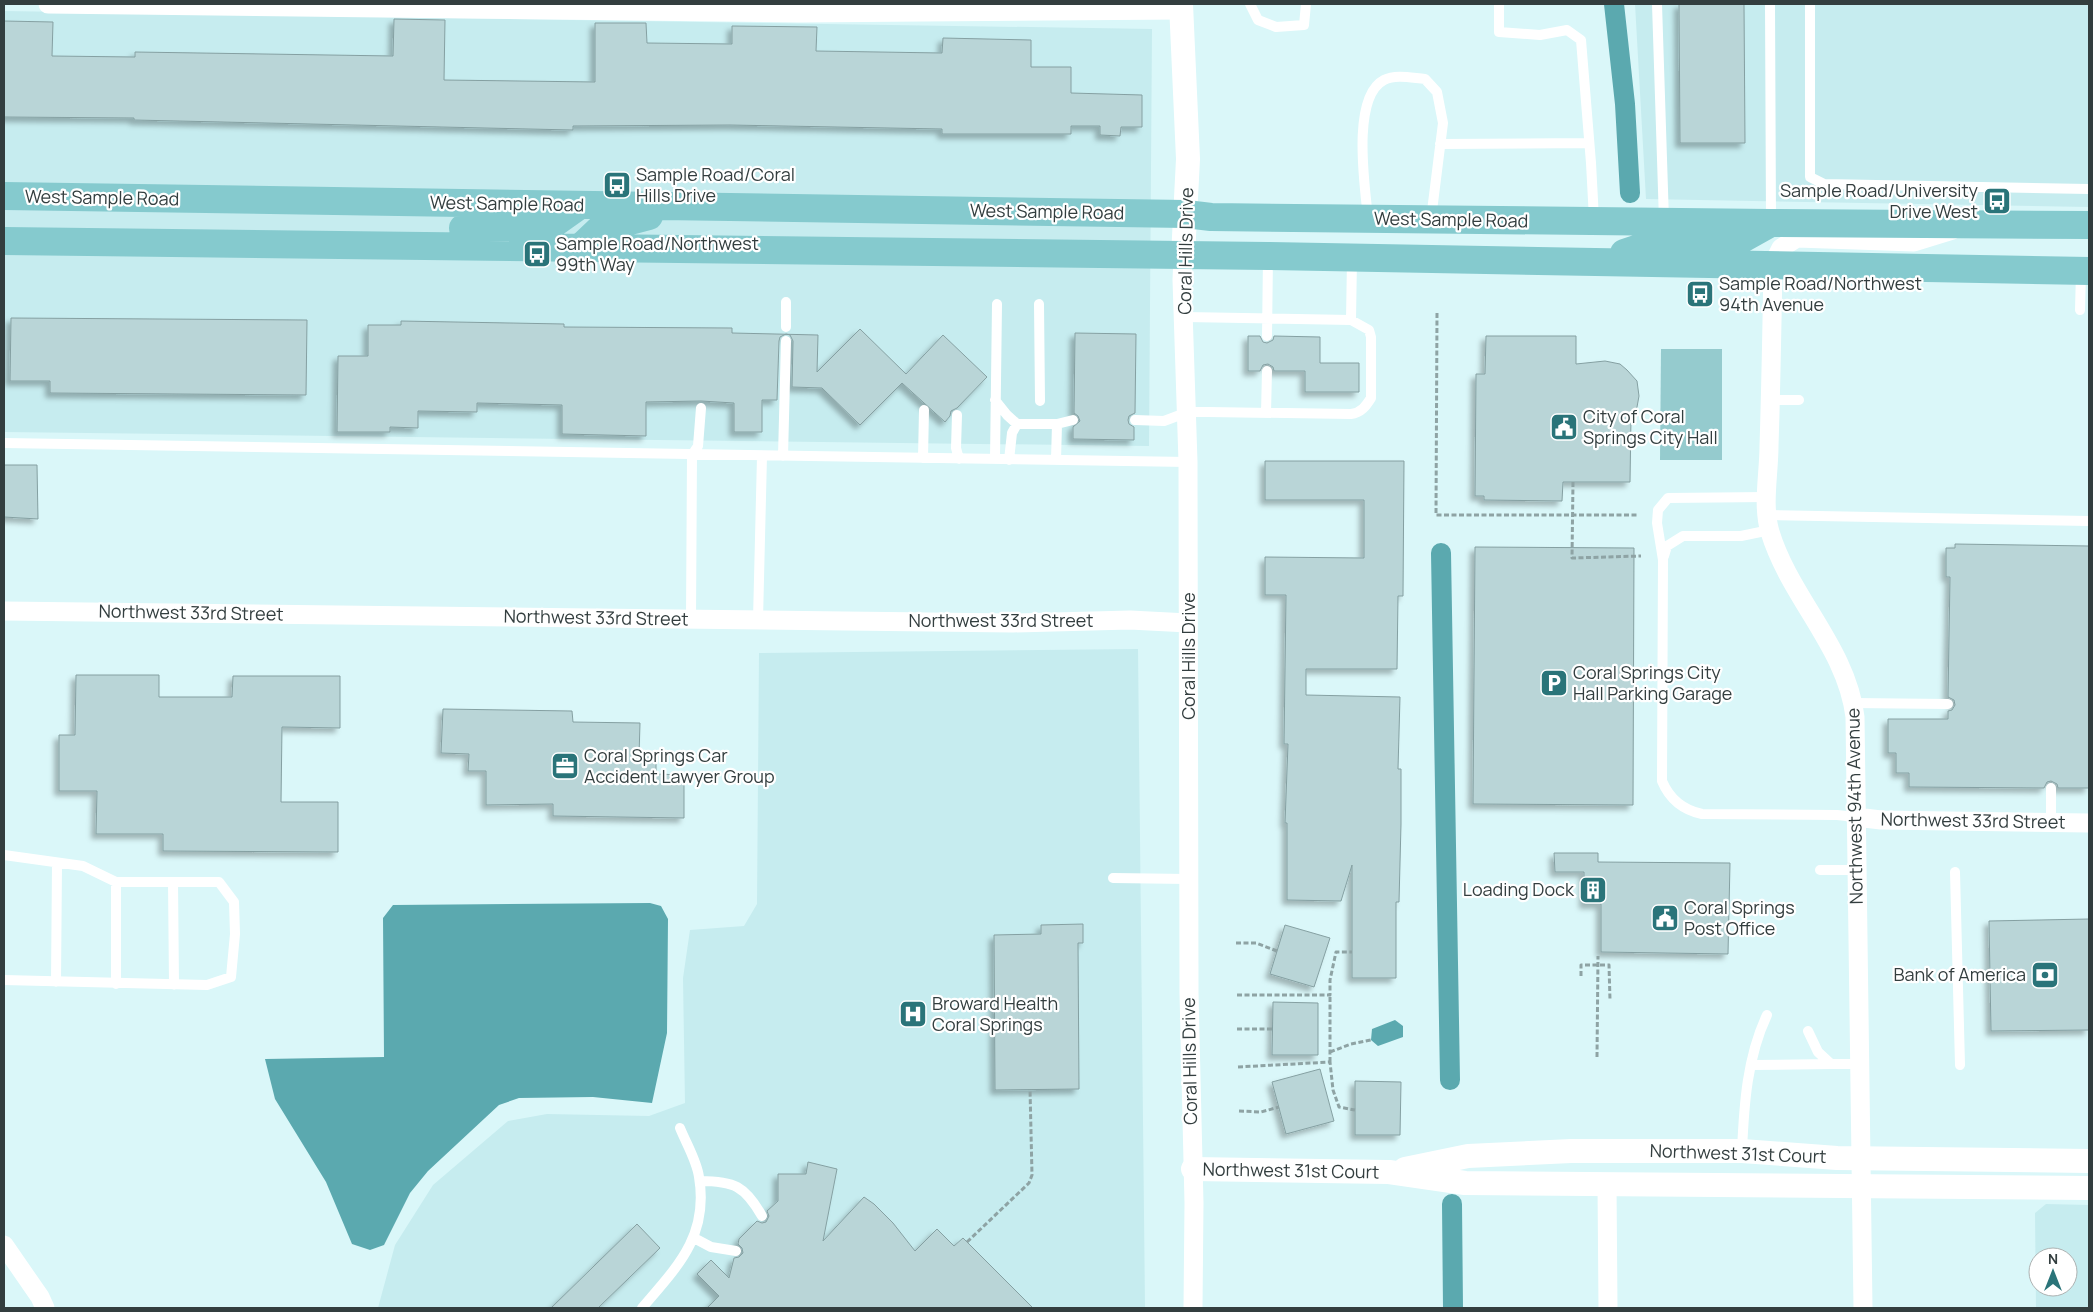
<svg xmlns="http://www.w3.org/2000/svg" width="2093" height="1312" viewBox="0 0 2093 1312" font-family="Manrope,sans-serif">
<defs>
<filter id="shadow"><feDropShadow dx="-4.5" dy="4.5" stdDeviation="2.5" flood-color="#0004"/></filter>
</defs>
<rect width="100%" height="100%" fill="#daf7f9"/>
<path fill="#c6ecef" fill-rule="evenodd" d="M1635,4h454v203l-443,-8z
M4,11l1148,18 -3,417 -1145,-14z
M1138,649l7,659h-767l17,-63 38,-60 75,-64 39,-7 102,2 36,-13 -2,-125 7,-48 54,-4 13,-22 2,-251z
M2046,1204l43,1v103h-53l-1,-95zM2038,1257h30v30h-30z"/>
<path fill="#95cbce" d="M1661,349h61v111h-62z"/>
<path fill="#5ba9af" d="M650,903l11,3 7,13 -1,114 -15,70 -59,-6 -74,1 -20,7 -71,66 -18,22 -26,52 -14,5 -18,-6 -26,-62 -51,-83 -10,-40 119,-2 -1,-139 10,-13z
M1395,1020l8,6v11l-25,9 -7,-6 1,-11z"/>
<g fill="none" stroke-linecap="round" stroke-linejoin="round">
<path stroke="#5ba9af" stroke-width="20" d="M1614,4l11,100 5,89
M1441,553l9,527
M1452,1204l1,104"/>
</g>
<path fill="#b9d5d7" stroke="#85a0a2" filter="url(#shadow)" d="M1679,4h65l1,139h-65z
M394,19l51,1 -1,60 151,2v-59h51l1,20 85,1v-18l85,1 -1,24 126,2 1,-15 88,2v27h40v26l71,2v32h-21l-1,9 -20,-1v-9h-29v8h-129v-5l-212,-4 -157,1v4l-439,-10v-2l-130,-1v-96l49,1 -1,34 83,1v-5l258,4z
M11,318l296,2 -1,75 -256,-2v-12h-40z
M401,321l163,3v3l168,1v5l86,2 -1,37 43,-43 46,45 37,-39 44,42 -30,31 -6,3 -1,5 -5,6 -43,-39 -42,42 -38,-37 -30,-1 1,-46 -3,-6 -4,-1 -6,3 -1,4 -2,59h-15v32h-28v-29l-33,-2 -55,1v34l-84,-2v-29l-85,-2v9l-59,-1v17l-28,-1v5h-53l1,-76h30v-31h33z
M1075,333l61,1 -1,79 -6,3 -1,4 1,4 5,3v13l-61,-1v-12l7,-6 -2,-5 -4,-3z
M1248,336h12l3,6 4,1 6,-3 1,-4 46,1v26h39v29h-54v-21h-31l-1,-4 -5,-3 -5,1 -3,6h-12z
M1486,336h90v28l29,-3 15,3 7,6 10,11 2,15 -2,11 -6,11 -1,64h-67l-1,19 -78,-1v-4h-9l1,-122h9z
M1265,461h139l-1,135h-5l-1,73h-91v26l94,2 -2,72h3v55l-2,78h-3v76h-44v-113l-11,36 -54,-1v-77h-2l3,-79h-4l2,-149h-21v-38l99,1v-58h-99z
M4,465h33l1,54 -34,-2z
M1955,544l134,2v242h-31l-1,-4 -6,-3 -4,1 -3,6 -135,-1v-14h-13v-20h-8v-34h60v-8l4,-1 3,-5 -1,-5 -6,-3 2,-120h-4v-29h9z
M1475,547l159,1 -1,257 -160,-1z
M76,675h83v22h73l1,-21h107v52l-58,-1 -1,75h57v50l-175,-1v-17h-67l1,-43h-38v-56h16z
M443,709l129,2 1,11 67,1 -1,34h17v17l28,1v43l-131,-2v-12l-67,1v-34h-18l1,-17 -28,-1z
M1554,853h44v9l132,1 -2,91 -127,-2v-48h-17v-32h-29z
M2089,919v111l-98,1 -2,-110z
M1083,924v19h-5l1,146 -84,1 -1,-155 47,-1v-9z
M1285,925l45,13 -16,49 -44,-13z
M1273,1002l45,1v52h-46z
M1320,1069l14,52 -48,13 -14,-52z
M1355,1081l46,1 -1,53h-45z
M808,1162l29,7 -14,72 41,-44 10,7 19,19 22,28 22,-22 17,17 9,-8 70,70h-326l12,-12 -22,-22 14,-14 18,18 5,-20 5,-1 4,-4 -1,-5 -4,-4 1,-5 18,-18 5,2 4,-1 3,-6 -2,-5 11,-10v-27h28z
M637,1224l23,24 -62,60h-47z"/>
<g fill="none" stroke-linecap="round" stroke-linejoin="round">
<path stroke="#8ea3a4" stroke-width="3" stroke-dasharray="5 2.5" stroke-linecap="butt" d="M1437,313l-1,202h203
M1573,482l-1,76 69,-2
M1236,943h20l21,8
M1581,976v-11h28l1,35
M1237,995h93v-15l6,-28h16
M1237,1029h36
M1330,1052l21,-8 20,-4
M1597,1057l1,-101
M1330,1062v-67
M1238,1067l92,-5 3,28 6,17 16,3
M1239,1111l22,1 18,-5
M967,1242l62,-59 3,-8 -2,-86"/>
<path stroke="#fff" stroke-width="10" d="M1250,4l8,16 18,7 28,-2 2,-21
M1499,4v28l41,3 27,-5 14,10 10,123 3,56
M1657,4l7,217
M1770,4l1,218
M1810,4v173l14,7 265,5
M1440,144l149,-1
M1368,218c-3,-31 -17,-121 16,-138 12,-6 28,-2 41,-1l12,13 6,31 -12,96
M786,302v25
M1039,304l1,97
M2080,310l1,-38
M1351,320l1,-61
M1267,336l1,-79
M995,400l12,15 10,9h40l16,-4
M1769,400h30
M1266,413l1,-42
M957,415l-1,33 3,11
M1135,420l29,1 24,-9h20l143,2c10,-1 15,-8 20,-16v-61l-2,-7 -18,-10 -166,-3
M4,443l1184,19
M783,456l3,-115
M923,458l1,-48
M995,459l2,-155
M1009,460l3,-27 5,-9
M1056,460l1,-36
M1766,497l-98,1 -10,12 -1,13 6,37 -1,221c8,19 21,29 40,33l135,1 19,2
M1767,515l322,6
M1664,556l3,-10 16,-10h58l29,-6
M691,619l1,-164 6,-9 3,-38
M758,620l4,-164
M1853,703l95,1
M2051,788v35
M4,855l79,11 33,16h103l15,20 1,32 -4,43 -24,8 -203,-5
M1820,870h37
M1955,872l5,193
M1113,878l75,1
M173,882l1,103
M56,982l1,-119
M116,984v-102
M1808,1031l10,21 13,12h28
M1751,1065l80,-1
M1742,1151c2,-46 5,-94 25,-136
M700,1181c34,0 45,5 62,35
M694,1238l17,9 25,4
M642,1308c35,-41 67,-72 57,-131 -2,-16 -13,-34 -19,-49"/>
<path stroke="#fff" stroke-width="19" d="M48,4l752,9 382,-3
M1183,256l-1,24 6,182 1,531 5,210 -1,105
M4,611l1009,12 117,-3 58,3
M1856,817l25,3 208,3
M1607,1184l1,124
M4,1245l36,52 5,11
M1863,1308l-8,-591c-8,-69 -65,-119 -85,-185 -8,-27 -1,-58 -1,-86 2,-61 3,-121 4,-182l8,-16 16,-10 117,4 39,-12"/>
<path stroke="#fff" stroke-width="24" d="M1181,4l7,155 -5,97
M1193,1169l196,3 76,11 624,5
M1405,1169l63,-13 103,-5h171l95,7 252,3"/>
<path stroke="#85cace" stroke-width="28" d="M4,196l1182,18 25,3 560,6 318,2
M463,228l86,-1 31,-22
M4,241l1264,15 821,15
M581,247l19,-18 49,-13
M1624,253l30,-10h81l34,-19"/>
</g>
<defs>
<g id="bus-square" transform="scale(1.4375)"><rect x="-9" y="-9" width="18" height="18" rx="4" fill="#2a7479" stroke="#fff"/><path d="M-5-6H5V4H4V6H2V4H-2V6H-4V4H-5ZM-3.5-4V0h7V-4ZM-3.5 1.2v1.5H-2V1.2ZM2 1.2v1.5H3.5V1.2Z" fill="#fff"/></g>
<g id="civic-square" transform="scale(1.4375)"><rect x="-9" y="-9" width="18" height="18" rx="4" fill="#2a7479" stroke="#fff"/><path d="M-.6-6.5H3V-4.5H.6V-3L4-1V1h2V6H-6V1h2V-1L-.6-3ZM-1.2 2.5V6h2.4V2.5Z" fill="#fff"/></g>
<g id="parking-square" transform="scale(1.4375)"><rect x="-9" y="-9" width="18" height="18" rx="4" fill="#2a7479" stroke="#fff"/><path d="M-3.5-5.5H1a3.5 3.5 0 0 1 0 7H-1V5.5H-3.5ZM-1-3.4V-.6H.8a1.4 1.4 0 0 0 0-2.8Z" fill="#fff"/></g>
<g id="office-square" transform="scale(1.4375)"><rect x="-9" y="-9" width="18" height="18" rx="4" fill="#2a7479" stroke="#fff"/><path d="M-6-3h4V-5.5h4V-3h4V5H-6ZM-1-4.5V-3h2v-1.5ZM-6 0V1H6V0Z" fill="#fff"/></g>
<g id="building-square" transform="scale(1.4375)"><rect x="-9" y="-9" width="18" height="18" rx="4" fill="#2a7479" stroke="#fff"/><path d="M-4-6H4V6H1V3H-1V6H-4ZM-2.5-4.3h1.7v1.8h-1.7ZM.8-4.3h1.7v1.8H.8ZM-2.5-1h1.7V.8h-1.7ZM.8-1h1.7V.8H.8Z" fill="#fff"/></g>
<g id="bank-square" transform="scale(1.4375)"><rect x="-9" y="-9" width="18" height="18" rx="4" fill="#2a7479" stroke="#fff"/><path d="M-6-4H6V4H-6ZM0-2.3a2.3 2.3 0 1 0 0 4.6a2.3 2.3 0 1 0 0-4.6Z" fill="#fff"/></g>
<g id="hospital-square" transform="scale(1.4375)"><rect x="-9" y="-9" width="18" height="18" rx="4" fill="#2a7479" stroke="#fff"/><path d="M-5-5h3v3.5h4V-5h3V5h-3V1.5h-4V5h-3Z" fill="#fff"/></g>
</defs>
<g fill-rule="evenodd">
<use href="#bus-square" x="617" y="185"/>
<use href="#bus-square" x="1997" y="201"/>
<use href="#bus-square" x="537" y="254"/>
<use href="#bus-square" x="1700" y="294"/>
<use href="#civic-square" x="1564" y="427"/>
<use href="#parking-square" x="1554" y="683"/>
<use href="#office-square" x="565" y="766"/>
<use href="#building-square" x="1593" y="890"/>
<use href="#civic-square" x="1665" y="918"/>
<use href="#bank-square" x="2045" y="975"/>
<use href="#hospital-square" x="913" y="1014"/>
</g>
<g text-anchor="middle" stroke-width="4.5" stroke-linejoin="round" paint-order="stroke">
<g font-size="18" fill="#333e3f" stroke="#fff" text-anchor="start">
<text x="636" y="181">Sample Road/Coral<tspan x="636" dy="21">Hills Drive</tspan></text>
<text x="1978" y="197" text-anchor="end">Sample Road/University<tspan x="1978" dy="21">Drive West</tspan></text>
<text x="556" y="250">Sample Road/Northwest<tspan x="556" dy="21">99th Way</tspan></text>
<text x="1719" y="290">Sample Road/Northwest<tspan x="1719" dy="21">94th Avenue</tspan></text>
<text x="1583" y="423">City of Coral<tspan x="1583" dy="21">Springs City Hall</tspan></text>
<text x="1573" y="679">Coral Springs City<tspan x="1573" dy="21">Hall Parking Garage</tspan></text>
<text x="584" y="762">Coral Springs Car<tspan x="584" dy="21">Accident Lawyer Group</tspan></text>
<text x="1574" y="896" text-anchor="end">Loading Dock</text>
<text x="1684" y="914">Coral Springs<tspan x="1684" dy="21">Post Office</tspan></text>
<text x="2026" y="981" text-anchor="end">Bank of America</text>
<text x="932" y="1010">Broward Health<tspan x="932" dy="21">Coral Springs</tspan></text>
</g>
<g font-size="18" fill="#333e3f" stroke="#fff">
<text transform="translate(102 198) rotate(1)" y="6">West Sample Road</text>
<text transform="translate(507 204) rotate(1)" y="6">West Sample Road</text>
<text transform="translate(1047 212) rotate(1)" y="6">West Sample Road</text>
<text transform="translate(1451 220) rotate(1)" y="6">West Sample Road</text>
<text transform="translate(1186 251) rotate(-89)" y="6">Coral Hills Drive</text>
<text transform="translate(191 613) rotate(1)" y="6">Northwest 33rd Street</text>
<text transform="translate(596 618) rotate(1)" y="6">Northwest 33rd Street</text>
<text x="1001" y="627">Northwest 33rd Street</text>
<text transform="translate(1189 656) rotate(-90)" y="6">Coral Hills Drive</text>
<text transform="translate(1855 806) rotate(-91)" y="6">Northwest 94th Avenue</text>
<text transform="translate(1973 821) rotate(1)" y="6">Northwest 33rd Street</text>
<text transform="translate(1190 1061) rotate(-91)" y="6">Coral Hills Drive</text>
<text transform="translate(1738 1154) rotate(2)" y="6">Northwest 31st Court</text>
<text transform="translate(1291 1171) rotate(1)" y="6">Northwest 31st Court</text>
</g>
</g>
<rect width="2093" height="1312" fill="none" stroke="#333e3f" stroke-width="10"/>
<g transform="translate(2053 1272)"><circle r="24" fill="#ffffff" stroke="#adb2b2"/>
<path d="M0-4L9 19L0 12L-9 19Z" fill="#2a7479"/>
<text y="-8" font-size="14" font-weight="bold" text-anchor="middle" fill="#333e3f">N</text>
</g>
</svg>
